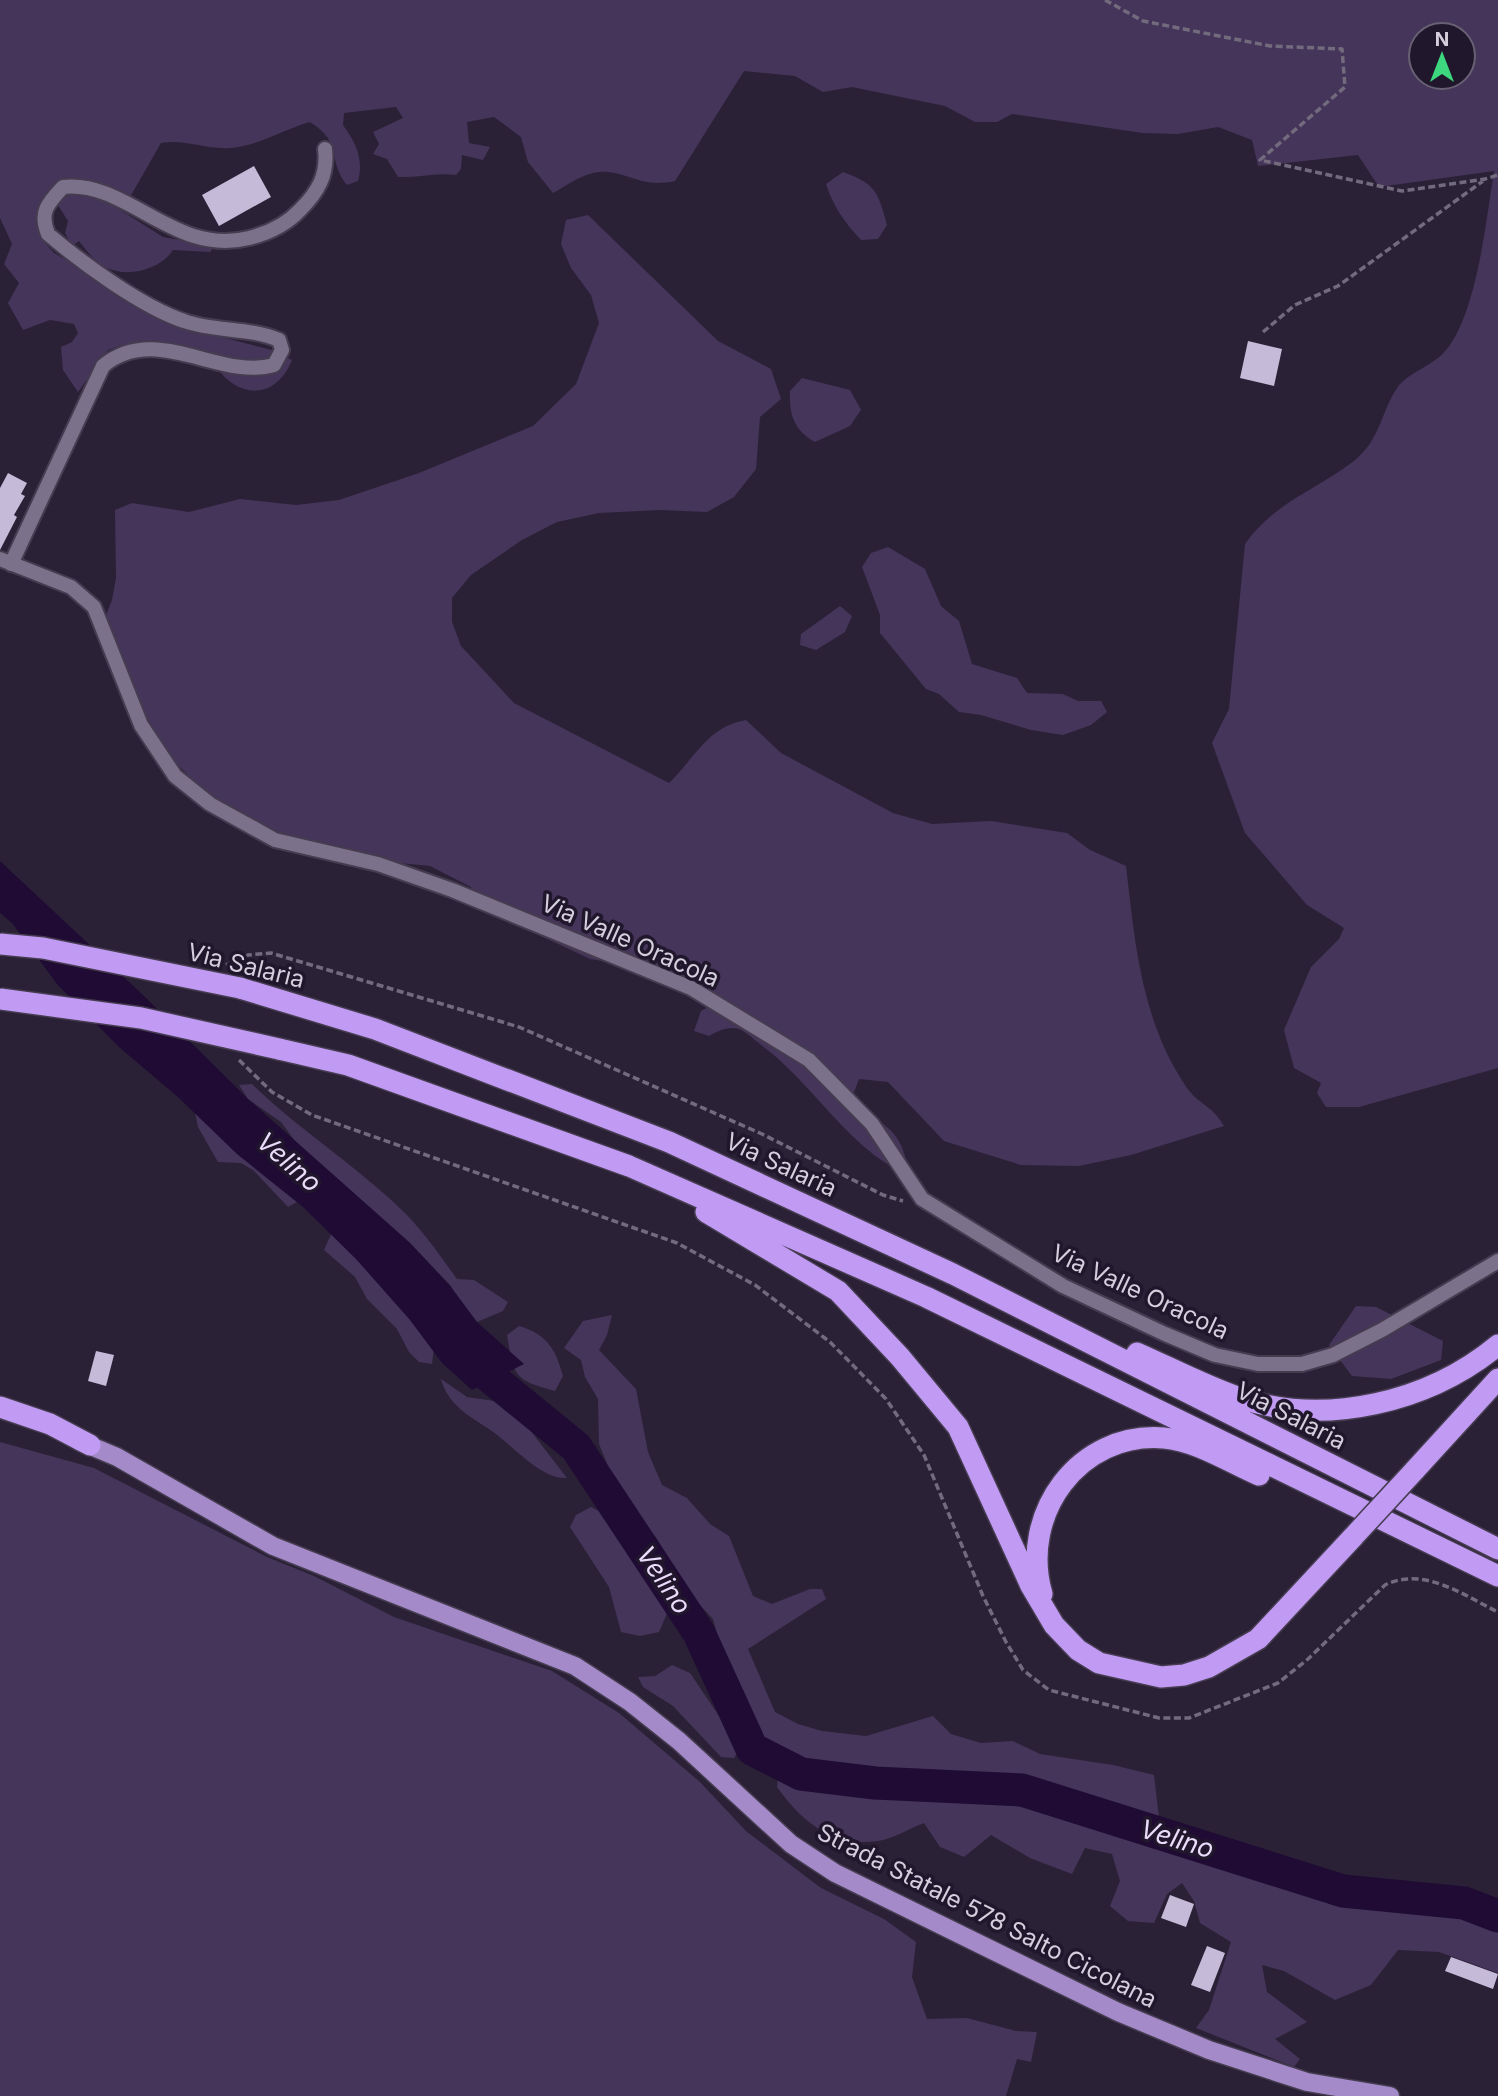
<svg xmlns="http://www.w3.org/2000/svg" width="1498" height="2096" viewBox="0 0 1498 2096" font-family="Inter,sans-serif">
<rect width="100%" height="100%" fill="#2a2137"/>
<path fill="#45355a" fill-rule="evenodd" d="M0,0h1498v1068l-139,39h-33l-9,-14 4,-10 -27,-15 -10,-38 27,-63 28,-28 5,-11 -37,-23 -62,-72 -33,-90 17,-34 16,-165c31,-43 70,-53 109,-83 27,-22 26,-47 43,-73 11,-16 37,-22 50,-39 30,-38 39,-128 47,-178l-115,16 -21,-32 -100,11 -6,-26 -34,-13 -40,7 -35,-1 -131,-19 -15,8h-22l-30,-16 -93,-19 -29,5 -28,-16 -51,-5 -69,110c-35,8 -49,-11 -76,-9 -16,1 -33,14 -46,21l-25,-31 -7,-25 -27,-20 -27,5 2,21 21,4 -7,13 -21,-5 -1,14 -5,6c-20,-3 -38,3 -58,2l-11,-18 -14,-5 6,-10 -6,-12 30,-14 -7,-11 -52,6 -1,12c13,18 21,34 15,56l-11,4c-21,-26 -3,-42 -37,-63 -25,7 -53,24 -79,26 -25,2 -45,-9 -70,-5l-39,68 41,26 49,9 -1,6 -38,-2c-12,19 -44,28 -66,18 -12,-5 -20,-17 -28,-27l-7,5 -7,-13 3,-12 -12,-19 9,-22c-19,7 -35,35 -25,55 3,6 9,12 14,18l144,78 74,19 -3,9 -22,4 -58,-15 -38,-5 -29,2 -14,5 -30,42 -15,-22 -2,-23 11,-5 6,-9 -4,-9 -24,-4 -27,10 -15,-27 11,-20 -15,-19 8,-20 -12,-26zM1421,35h42v42h-42z
M843,172c33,12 35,20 44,53l-9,14 -17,1c-16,-17 -28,-34 -35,-56z
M588,215l130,126 53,28 10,30 -21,18 -4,52 -22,28 -27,15 -47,-2 -61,3 -42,9 -35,18 -51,35 -19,23v24l9,24 53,57 155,80c27,-26 38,-56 77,-63l35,33 112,60 39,11 59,-3 76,12 23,17 36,16c9,77 15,155 61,222 11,16 25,17 37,38l-93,29 -52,11 -58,-1 -77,-24 -56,-59 -29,-3 -6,16 6,18c33,11 44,25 50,61 -53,-17 -97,-91 -144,-126 -7,-5 -18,-16 -26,-19 -11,-3 -21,2 -30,7l-15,-5 7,-20 11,-6 -75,-39 -47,-7 -112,-53 -7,-19 -41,-21 -41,-4 -33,-12 -32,-4 -38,-11 -30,-12 -49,-29 -35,-35 -41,-68 -23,-25 -11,-28 15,-38 4,-22 -1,-68 17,-7 57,9 51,-13 56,6 43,-5 80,-27 114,-47 43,-42 23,-61 -8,-28 -20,-27 -10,-24 5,-24z
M288,358l4,2c-16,40 -54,40 -77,5l50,10z
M802,378l48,12 11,20 -11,16 -35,16c-21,-12 -26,-27 -25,-51z
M888,547l37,22 16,37 18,15 13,43 45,14 10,15 36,1 15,7h23l6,11 -16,13 -28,10 -32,-5 -50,-15 -22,-3 -20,-18 -13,-5 -46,-56v-18l-18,-48 9,-14z
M840,606l12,10 -7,16 -29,18 -16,-5 1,-11z
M252,1084c48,47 107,83 155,131 19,20 34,42 50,64l17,1 34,22 -5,9 -26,11 -16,-10 -10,-26 -41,-43 -115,-102 -14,-19 -33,-23 -9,-14z
M193,1103l90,82 14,17 -9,5 -35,-37 -12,-7 -23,-1 -20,-35z
M333,1230l19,12 82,105 -2,17 -13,-2 -10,-10 -12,-23 -30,-30 -12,-22 -31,-27z
M1356,1306l20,1 67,34 -2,19 -50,19 -39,-3 -23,-31z
M612,1315l-5,20 -8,15 37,39 12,63 14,33 25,13 23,26 19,12 24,60 19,8 38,-15h12l4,10 -78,50 27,63 23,12 24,7 44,5 67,-20 18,18 30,9 32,-2 27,13 73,11 41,10 5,43 -56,-17 -139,-24 -60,-2 -100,-10 -33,-17 -21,-27 -27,-66 -10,-36 -31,-33 -25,-47 -42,-56 -16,-39 -1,-45 -13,-22 -4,-17 -17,-12 19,-27z
M519,1326c28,8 37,24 44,50l-8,15c-41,-11 -41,-14 -48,-56z
M441,1379l26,18 27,4 27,11 12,22 34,44c-27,2 -56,-35 -78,-49 -21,-14 -41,-24 -48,-50z
M0,1442l94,26 173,89 47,19 80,41 158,54 67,42 81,69 47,50 74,56 63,31 32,23 -4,35 15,42 40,-1 49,13 21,1 -6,30 -14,-3 -11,37h-1006z
M591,1507l31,16 20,26 26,62 -9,21 -19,4 -19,-4 -12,-45 -39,-60 6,-12z
M672,1665l18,8 50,74 -6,11 -13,-1 -48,-51 -30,-19 -5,-10 17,-1z
M778,1777l67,12 207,21 275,80 89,18 56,3 26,10v52l-59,-21 -41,-2 -27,35 -36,15 -51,-29 -22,-6 5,27 40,30 -32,17 25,20 -6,8 -98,-39 13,-18 22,-68 -31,-19 -6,-22 -12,-18 -15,11 -13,29 -26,-2 -18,-15 10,-25 -8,-27 -27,-6 -13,26 -42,-16 -39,-23 -27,22 -24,-10 -16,-24c-13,5 -28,14 -41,17 -48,10 -80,-17 -106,-53z"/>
<path fill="#1f0b33" d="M0,861l142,133 106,105 162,144 41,44 26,35 47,42 -52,26 -30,-27 -32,-43 -54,-61 -53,-52 -66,-53 -58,-56 -60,-51 -62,-63 -45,-61 -12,-10z"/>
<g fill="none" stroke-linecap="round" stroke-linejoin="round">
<path stroke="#1f0b33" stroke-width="33" d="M464,1343l25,33 87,71 123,186 53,116 49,25 74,9 147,7 321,101 121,12 34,13"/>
</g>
<path fill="#c5bad7" d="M254,166l17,31 -52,29 -17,-31z
M1248,341l34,8 -8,37 -34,-8z
M8,473l19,10 -6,11 4,2 -11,19 3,2 -17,33v-62z
M96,1351l18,4 -8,31 -18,-5z
M1170,1895l24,9 -8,23 -25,-9z
M1207,1946l18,7 -15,39 -19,-7z
M1451,1957l47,17 -5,15 -48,-18z"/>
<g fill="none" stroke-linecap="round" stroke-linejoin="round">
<g stroke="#453c50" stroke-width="18">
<path id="street" d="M0,559l71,28 23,20 47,118 34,51 35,28 65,36 103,24 74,26 239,98 118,72 63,64 50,75 141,87 102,48 50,21 43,9h44l31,-9 49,-25 116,-69
M11,564l92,-198c53,-44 117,15 171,-1l8,-15 -3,-10c-30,-13 -65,-8 -95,-19 -42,-14 -102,-58 -136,-87 -9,-22 0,-31 15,-47 65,-7 111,70 186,51 20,-5 37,-13 51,-28 18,-18 28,-35 25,-61"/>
</g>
<g stroke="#453c50" stroke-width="21">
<path id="primary" d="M79,1441l38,16 156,89 302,120 55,36 49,39 112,103 44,29 283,139 91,38 98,32 83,14"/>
</g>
<g stroke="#453c50" stroke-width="24">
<path id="highway" d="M240,988l135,41 294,113 284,132 545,275
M279,1049l69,16 281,101 297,131 572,279
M706,1212l132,79 62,66 58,70 73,159 23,39 24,25 21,13 62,14 23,-2 25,-8 49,-28 96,-103
M1137,1353c34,15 68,33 103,45 86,29 189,4 258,-53
M0,1407l50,17 40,21
M1414,1471l84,-92
M1042,1594c-23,-80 37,-163 122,-156 33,3 65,24 95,37"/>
</g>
<path stroke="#726a7d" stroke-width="3.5" stroke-dasharray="7 3.5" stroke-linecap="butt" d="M1105,0l38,21 127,25 72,3 3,38 -85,73 142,31 83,-12 13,-4
M1263,332l32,-27 43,-19 145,-105
M226,965l22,-10 23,-2 248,74 243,107 121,61 20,6
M239,1060l33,32 40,23 365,128 78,42 75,57 56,57 38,56 59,141 23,46 17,28 26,20 110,28h30l89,-35 30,-24 77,-74c39,-19 78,10 113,27"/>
<use href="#street" stroke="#7b718b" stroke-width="14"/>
<use href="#primary" stroke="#a58aca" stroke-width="18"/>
<use href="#highway" stroke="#c19af4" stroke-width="21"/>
<g stroke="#453c50" stroke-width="24" stroke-linecap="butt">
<path id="highway-bridge" d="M0,944l43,4 197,40
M0,999l141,19 138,31
M1354,1536l60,-65"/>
</g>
<use href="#highway-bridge" stroke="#c19af4" stroke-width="21"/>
</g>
<g text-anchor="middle" stroke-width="7" stroke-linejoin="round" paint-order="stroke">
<g font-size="24" fill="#d4cedd" stroke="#20172c">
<text transform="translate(630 941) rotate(24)" y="8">Via Valle Oracola</text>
<text transform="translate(246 966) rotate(14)" y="8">Via Salaria</text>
<text transform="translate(781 1165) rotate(25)" y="8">Via Salaria</text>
<text transform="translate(1140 1292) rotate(25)" y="8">Via Valle Oracola</text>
<text transform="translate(1291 1416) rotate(27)" y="8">Via Salaria</text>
<text transform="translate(987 1916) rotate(27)" y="8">Strada Statale 578 Salto Cicolana</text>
</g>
<g font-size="26" font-style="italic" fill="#e9ddfb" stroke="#20172c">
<text transform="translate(289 1162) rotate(41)" y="9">Velino</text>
<text transform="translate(664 1580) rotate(56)" y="9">Velino</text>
<text transform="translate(1177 1839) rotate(17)" y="9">Velino</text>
</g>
</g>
<g transform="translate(1442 56)"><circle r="33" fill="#20172c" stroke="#686073" stroke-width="2"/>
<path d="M0-5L12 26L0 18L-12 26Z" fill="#3cd77e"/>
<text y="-10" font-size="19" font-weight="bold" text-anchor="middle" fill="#d4cedd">N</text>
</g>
</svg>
